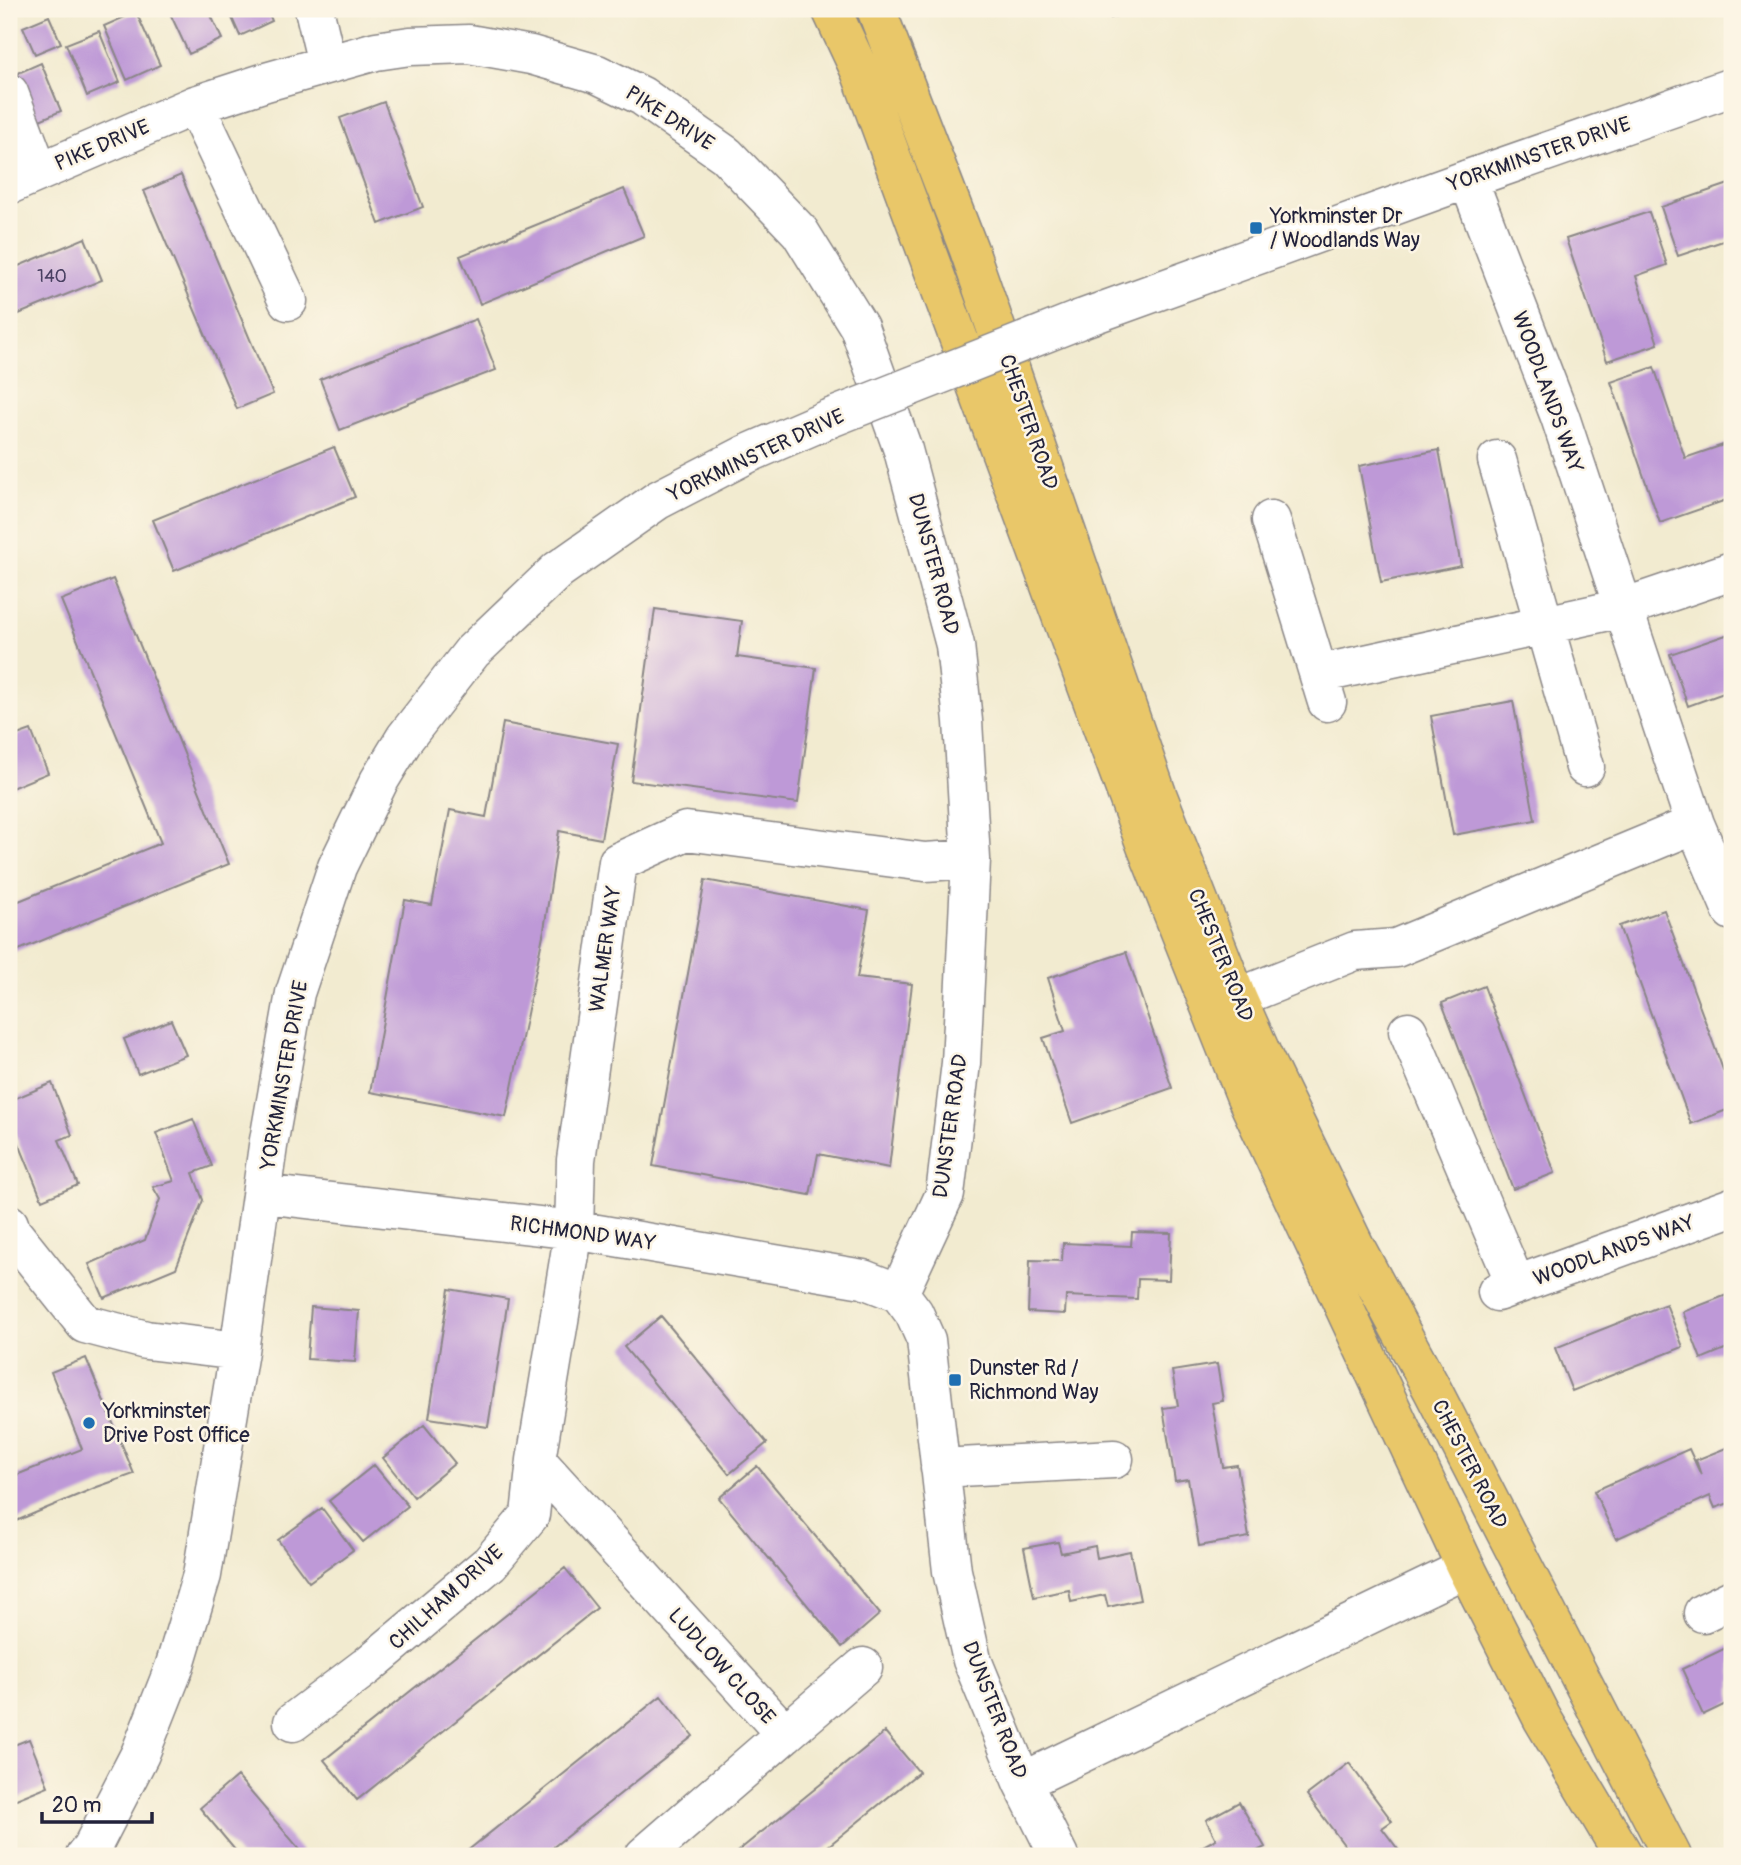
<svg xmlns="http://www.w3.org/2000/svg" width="1741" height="1865" viewBox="0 0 1741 1865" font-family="Pangolin,sans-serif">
<rect width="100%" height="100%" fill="#fcf5e5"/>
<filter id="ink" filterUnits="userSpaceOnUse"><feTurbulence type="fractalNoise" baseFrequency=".0143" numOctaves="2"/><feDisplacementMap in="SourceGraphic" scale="14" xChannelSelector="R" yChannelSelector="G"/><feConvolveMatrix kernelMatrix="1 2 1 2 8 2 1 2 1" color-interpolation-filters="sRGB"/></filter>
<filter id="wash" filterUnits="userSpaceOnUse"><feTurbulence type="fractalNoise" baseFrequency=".00686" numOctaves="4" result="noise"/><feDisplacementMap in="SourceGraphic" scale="28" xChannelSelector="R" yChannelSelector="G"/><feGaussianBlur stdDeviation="1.57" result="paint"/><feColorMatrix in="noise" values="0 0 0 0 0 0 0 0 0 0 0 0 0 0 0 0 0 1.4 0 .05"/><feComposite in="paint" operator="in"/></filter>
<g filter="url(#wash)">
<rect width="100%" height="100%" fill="#f2ebd0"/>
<g id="blocks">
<path fill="#be99d7" d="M168,9h40l14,30 -33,15z
M228,9h39l5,12 -32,15z
M1108,9h29l-26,9z
M136,12l24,53 -33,15 -23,-54z
M49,16l12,27 -26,11 -12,-27z
M99,31l21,51 -33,14 -21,-52z
M41,63l20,48 -33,14 -19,-48z
M384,102l39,105 -44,17 -39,-106z
M181,175l92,219 -36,15 -93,-218z
M1732,183v55l-54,18 -17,-49z
M624,189l20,47 -164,68 -20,-48z
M1649,212l18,53 -31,11 22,68 -51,17 -41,-122z
M85,238l17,42 -93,38v-48z
M476,319l20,51 -156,60 -20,-51z
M1654,367l31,91 47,-16v56l-72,25 -49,-141z
M334,447l21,50 -181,74 -21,-51z
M1439,450l22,116 -80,16 -22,-116z
M113,579l116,285 -220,90v-49l152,-62 -100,-243z
M655,609l87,12 -5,36 79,11 -18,135 -167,-22z
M1732,633v57l-44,16 -18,-52z
M1513,701l22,119 -82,15 -22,-119z
M503,723l115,21 -17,95 -42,-8 -15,99 -38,187 -136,-25 35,-192 27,5 18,-95 36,7z
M31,730l17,43 -39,16v-51z
M705,880l164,30 -12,68 55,6 -23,184 -71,-14 -8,41 -157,-29z
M1664,910l68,184v14l-41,16 -72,-198z
M1126,952l46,136 -100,35 -29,-85 22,-7 -17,-53z
M1484,986l71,187 -42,16 -71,-186z
M171,1020l15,35 -48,19 -14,-35z
M52,1083l20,52 -13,5 19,45 -36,15 -33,-81v-18z
M193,1119l19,47 -19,7 10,27 -27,68 -72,30 -15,-34 56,-24 15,-41 -7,-12 21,-6 -18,-48z
M1132,1232l39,1 -2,47 -31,-1 -1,20 -71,-3 -1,18 -37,-2 2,-52 32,1 1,-18 68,3z
M449,1289l59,10 -20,128 -59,-9z
M1732,1293v53l-31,13 -18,-47z
M1666,1304l17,43 -111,44 -17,-43z
M311,1307l48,4 -4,51 -48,-3z
M661,1316l106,127 -38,31 -105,-127z
M86,1358l48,116 -37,13 -88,37v-46l73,-29 -31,-77z
M1217,1364l6,37 -11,2 11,64 14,-2 12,72 -50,9 -11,-67 -13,2 -12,-73 15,-2 -6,-35z
M424,1425l31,38 -41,34 -31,-39z
M1731,1446l1,56 -17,6 -5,-12 -94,43 -22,-48 95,-42 12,26 -5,-15z
M374,1465l34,41 -45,36 -34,-41z
M757,1466l123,148 -38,33 -123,-149z
M322,1508l31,42 -44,32 -31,-42z
M1058,1542l3,11 34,-7 2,12 33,-7 10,49 -32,7 -3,-12 -34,7 -2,-12 -35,7 -10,-49z
M565,1568l32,40 -240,192 -33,-40z
M1732,1645v56l-29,14 -21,-46z
M661,1696l32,40 -151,120h-81z
M885,1732l34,40 -103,84h-84z
M29,1739l19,47 -39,16v-55z
M1349,1763l43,58 -10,7 21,28h-58l5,-3 -43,-58z
M237,1776l65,76 -5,4h-57l-40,-48z
M1239,1802l26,45 -17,9h-63l31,-17 -10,-19z"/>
</g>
</g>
<g filter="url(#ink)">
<use href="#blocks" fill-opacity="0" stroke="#8a8686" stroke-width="2"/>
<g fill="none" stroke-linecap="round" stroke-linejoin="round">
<g stroke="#8a8686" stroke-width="41">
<path id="minor" d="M314,9l13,55
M9,93l30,79
M195,105l93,196
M1468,179l92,238 135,407 37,87
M9,185l186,-80 71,-23 110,-31 34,-5 59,-2 62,11 66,19 45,22 84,59 74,77 59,95 44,123 52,195 8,76 8,138 -10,204 -16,131 -46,99
M1081,319l387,-140 264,-92
M1497,460l88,307
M1271,520l56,182
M1319,674l304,-66 109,-37
M1237,998l118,-47 41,-3 299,-124
M1408,1031l108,254
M263,1194l311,36 289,49 36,14
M9,1224l2,7 74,93 61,16 93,11
M1497,1292l235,-85
M899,1293l15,20 12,27 26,231 20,89 50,122 37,74
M536,1460l249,274 -141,122
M940,1468l174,-9
M1703,1613l29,-14
M293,1722l74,-56 123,-103 40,-48 6,-55 38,-230 2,-70 42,-298 68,-31 239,31 46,-3
M785,1734l78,-67
M1022,1782l444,-214
M85,1856l6,-7 49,-95 34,-86 28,-93 37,-224 29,-205 27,-153 42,-126 42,-86 26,-43 67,-86 86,-82 100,-70 89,-46 81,-35"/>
</g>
<g stroke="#8a8686" stroke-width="41">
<path id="highway" d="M831,9l29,62 286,775 99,249 221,473 76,150 82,138
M876,9l93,241 188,544 80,204 27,61 91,187 78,145 239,465"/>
</g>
<use href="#minor" stroke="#fff" stroke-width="38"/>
<use href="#highway" stroke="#e9c769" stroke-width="38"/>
<g stroke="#8a8686" stroke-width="41" stroke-linecap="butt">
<path id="minor-bridge" d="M828,419l253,-100"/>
</g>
<use href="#minor-bridge" stroke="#fff" stroke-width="38"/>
</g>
</g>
<g fill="#1f6fb2" stroke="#fcf5e5" stroke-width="2.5">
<rect x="1249" y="221" width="14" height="14" rx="3.5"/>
<rect x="948" y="1373" width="14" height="14" rx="3.5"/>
<circle cx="89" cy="1423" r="7"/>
</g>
<g text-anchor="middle" stroke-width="5" stroke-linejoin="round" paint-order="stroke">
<g font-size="18" fill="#494062">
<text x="52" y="282">140</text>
</g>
<g font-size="21" fill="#22223b" stroke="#fcf5e5">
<text transform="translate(670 118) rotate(33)" y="7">PIKE DRIVE</text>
<text transform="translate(102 145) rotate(-23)" y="7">PIKE DRIVE</text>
<text transform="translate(1539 154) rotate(-19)" y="7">YORKMINSTER DRIVE</text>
<text transform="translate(1548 392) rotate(70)" y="7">WOODLANDS WAY</text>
<text transform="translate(1029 422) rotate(71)" y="7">CHESTER ROAD</text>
<text transform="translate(756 455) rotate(-25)" y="7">YORKMINSTER DRIVE</text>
<text transform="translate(934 564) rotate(75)" y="7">DUNSTER ROAD</text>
<text transform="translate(605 949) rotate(-82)" y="7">WALMER WAY</text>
<text transform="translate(1221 955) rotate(68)" y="7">CHESTER ROAD</text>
<text transform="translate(284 1075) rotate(-80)" y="7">YORKMINSTER DRIVE</text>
<text transform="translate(950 1126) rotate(-82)" y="7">DUNSTER ROAD</text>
<text transform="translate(583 1233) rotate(8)" y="7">RICHMOND WAY</text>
<text transform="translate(1614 1250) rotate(-20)" y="7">WOODLANDS WAY</text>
<text transform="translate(1470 1464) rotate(63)" y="7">CHESTER ROAD</text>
<text transform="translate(446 1597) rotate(-42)" y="7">CHILHAM DRIVE</text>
<text transform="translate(722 1666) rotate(48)" y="7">LUDLOW CLOSE</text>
<text transform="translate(995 1710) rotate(69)" y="7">DUNSTER ROAD</text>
</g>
<g font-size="21" fill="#22223b" stroke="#fcf5e5" text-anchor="start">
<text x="1270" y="223">Yorkminster Dr<tspan x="1270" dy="24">/ Woodlands Way</tspan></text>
<text x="969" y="1375">Dunster Rd /<tspan x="969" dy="24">Richmond Way</tspan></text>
<text x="103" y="1418">Yorkminster<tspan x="103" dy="24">Drive Post Office</tspan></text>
</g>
</g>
<rect width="1741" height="1865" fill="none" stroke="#fcf5e5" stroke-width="35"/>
<path d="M42 1812v10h110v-10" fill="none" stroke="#22223b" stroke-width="3.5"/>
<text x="52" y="1812" font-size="21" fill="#22223b" stroke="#fcf5e5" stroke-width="5" paint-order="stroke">20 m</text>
</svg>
